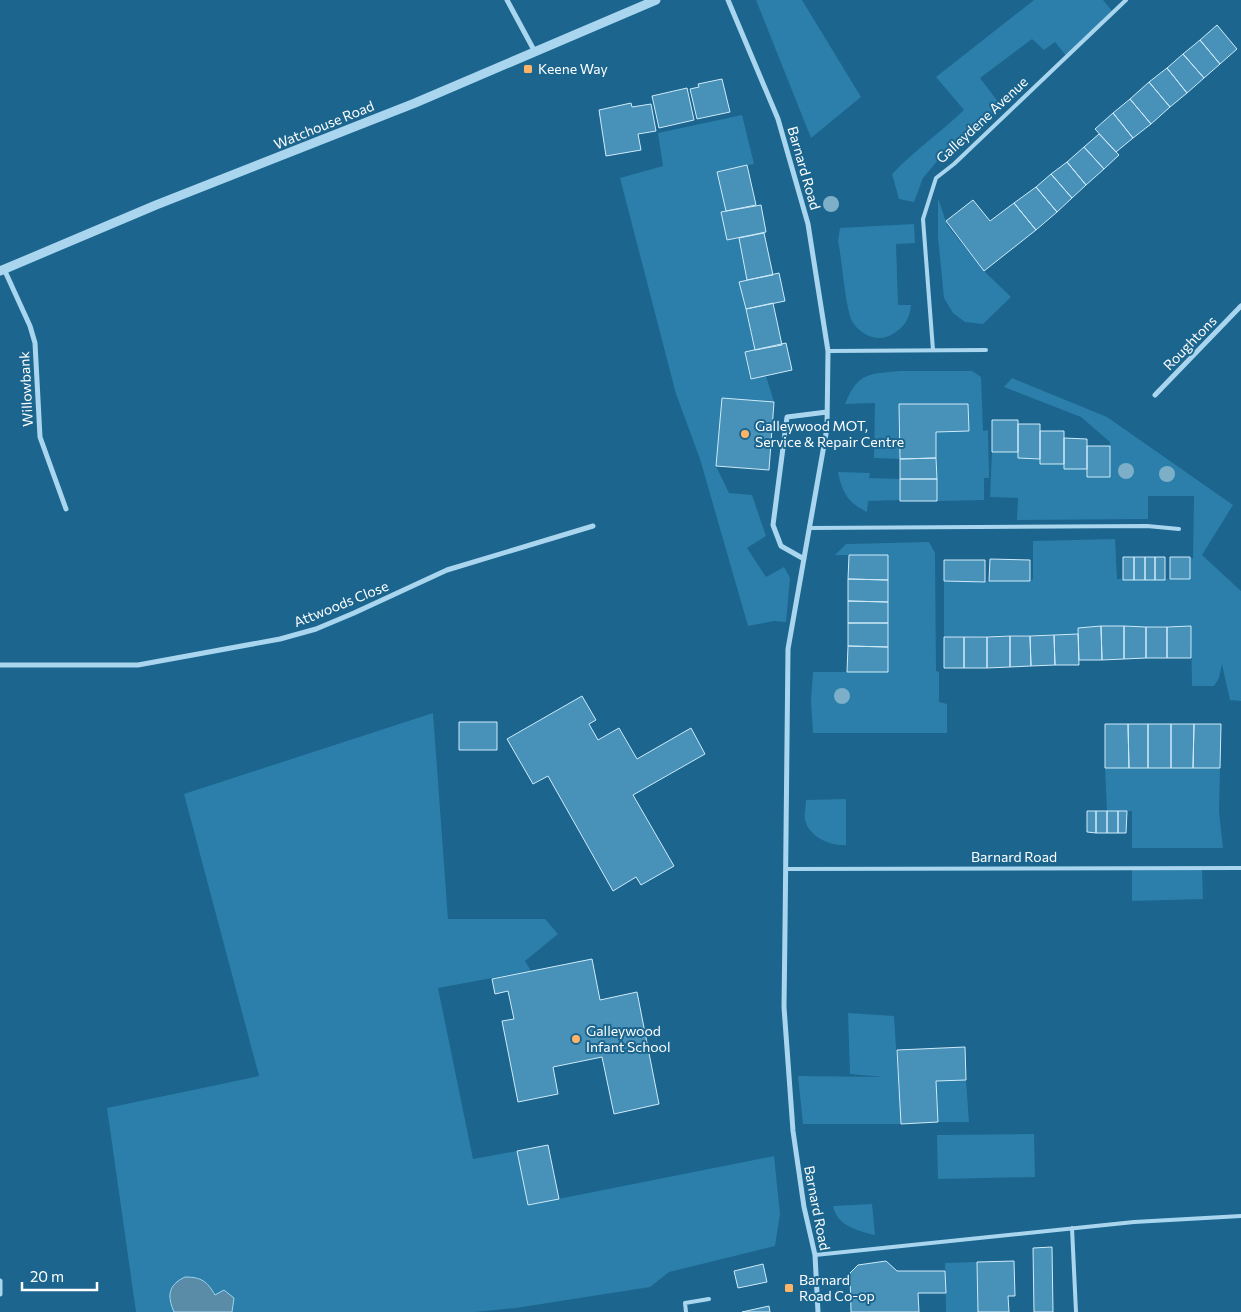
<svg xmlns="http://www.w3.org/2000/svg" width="1241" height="1312" viewBox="0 0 1241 1312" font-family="Commissioner,sans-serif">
<rect width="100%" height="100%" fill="#1b658e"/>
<path fill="#2b7faa" d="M756,0h46l59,97 -50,41z
M1034,0h69l10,12 -46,45 -12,-15 -11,8 -12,-11 -52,39 22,29 -57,45 -22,26 -9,24 -15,-3 -7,-25c23,-24 49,-42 72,-64l-28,-33z
M742,115l12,49 -37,8 9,39 -5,1 6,28 12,-2 8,42 -8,2 16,68 -10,2 5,27 16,-3 8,26 -52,-4 -6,68 13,27 23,2 14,41 -19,12 19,29 18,-10 6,11 -4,44 -12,-1 -26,5 -48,-167 -24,-65 -56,-216 43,-12 -5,-33z
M938,198l9,27 37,46 27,26 -28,27 -18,-2 -12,-9 -9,-15 -6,-61z
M914,224l1,19 -19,1 2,61h13c-1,14 -7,23 -20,30 -14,8 -32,-1 -39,-14 -7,-15 -10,-62 -14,-80l2,-13z
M900,371h72l9,6 2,54 5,-1 1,48h-5v22l-47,1 -1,-69 33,-1 -1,-27 -69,1 1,54 -26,-1 1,-55 -30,1c13,-32 24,-30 55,-33z
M1012,378l95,39 126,88 -31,50 39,36v110l-11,-1 -8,-36 -3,14 -5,8h-22l-1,-60 -113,2v6l-134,3v-56h86l3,-2v-38l82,-2 2,40h73v-22l3,2 1,-63h-46v23l-131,1 1,-22 -28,-1 2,-45h26v6l22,1v5h24l1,5h22v8h23v-35l-29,-25 -77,-30z
M838,472l32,1 -1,5 31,1v21l-32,1 -1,11c-19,-9 -25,-20 -29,-40z
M929,542l6,11 1,118 3,1v30l8,2v29h-134l-2,-32 2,-29h75v-117h-53l11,-11z
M433,713l15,206h97l13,15 -33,27 6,10 -93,17 35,171 44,-8 11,54 246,-49 6,58 -5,32 -106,26 -19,15 -134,21 -41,4h-339l-29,-204 152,-32 -75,-282z
M1105,768h115l-1,44 4,36h-91v-37h-25z
M846,799v46c-16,1 -37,-8 -41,-25 -1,-6 1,-14 1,-20z
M1132,868h70l1,31 -71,2z
M848,1013l46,3 7,108h-98l-5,-48 85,1 -33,-3z
M966,1080l3,42h-31l-2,-41z
M1034,1134l1,43 -97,2 -1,-44z
M872,1204l3,31c-17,-4 -38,-9 -42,-29z
M977,1262l1,50h-32l-1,-49z"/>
<path fill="#5a8ca8" stroke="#9cd4f0" d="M185,1277c16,0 22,4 30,18l9,-5 10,8 -2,14h-58c-7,-16 -6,-27 11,-35z"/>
<path fill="#4891b8" stroke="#ceebfa" d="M1217,25l20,24 -17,15 -20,-24z
M1200,40l20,24 -16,14 -21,-24z
M1183,54l21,24 -17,15 -20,-25z
M1167,68l20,25 -17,14 -21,-25z
M722,79l8,33 -33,7 -7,-30 9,-2 -1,-3z
M1149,82l21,25 -19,17 -21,-25z
M687,88l7,32 -35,8 -7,-32z
M1130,99l21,25 -18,14 -20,-25z
M631,103l1,4 19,-3 5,27 -18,3 3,16 -35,6 -7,-46z
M1113,113l20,25 -17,14 -21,-23z
M1099,134l20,21 -15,14 -20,-22z
M1084,147l20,22 -18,16 -19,-23z
M1067,162l19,23 -14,13 -21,-24z
M747,165l9,40 -30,6 -9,-39z
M1051,174l21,24 -15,14 -21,-25z
M1036,187l21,25 -21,18 -22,-27z
M973,200l17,21 24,-18 22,27 -52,41 -38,-50z
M761,205l5,27 -39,8 -6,-28z
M764,233l9,42 -26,5 -8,-42z
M779,273l6,28 -39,8 -7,-27z
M773,303l9,42 -27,5 -9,-41z
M786,343l6,27 -41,9 -6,-27z
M722,398l52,4 -5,68 -53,-4z
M899,404h69l1,27 -33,1v26l-36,1z
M992,420h26v32h-26z
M1018,424h22v35l-22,-1z
M1040,431h24v33h-24z
M1064,438l23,1v30h-23z
M1087,446h23v31h-23z
M936,458l1,21h-37v-20z
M900,479h37v22h-37z
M849,555h39v25l-40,-1z
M1123,557h11v23h-11z
M1134,557h11v23h-11z
M1145,557h10v23h-10z
M1155,557h10v23h-10z
M1170,557h20v22h-20z
M990,559l40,1v21h-41z
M944,560h41v22l-41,-1z
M848,579l40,1v22l-40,-1z
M848,601l40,1v21h-40z
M848,623h40v24l-40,-1z
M1101,626l1,34h-23l-1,-32z
M1101,626h23v33l-22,1z
M1124,626l22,1v31l-22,1z
M1191,626v32h-24v-31z
M1146,627h21v31h-21z
M1078,634l1,31h-24l-1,-30z
M1054,635l1,30 -24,1 -1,-30z
M1010,636v31l-23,1v-31z
M1010,636h20l1,30 -21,1z
M944,637h20v31h-20z
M964,637h23v31h-23z
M848,646l40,1v25h-41z
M582,696l14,24 -7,4 9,16 21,-12 18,31 54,-31 14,26 -72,41 41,71 -33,19 -5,-8 -23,14 -65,-115 -15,8 -26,-45z
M459,722h38v28h-38z
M1105,724h23l1,44h-24z
M1128,724h20v44h-19z
M1148,724h23v44h-23z
M1171,724h23l-1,44h-22z
M1194,724h27l-1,44h-27z
M1087,811h9v22l-9,-1z
M1096,811h11v22h-11z
M1107,811h11v22h-11z
M1118,811h9l-1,22h-8z
M592,959l8,41 37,-8 22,112 -45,10 -12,-57 -49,10 5,27 -40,8 -16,-81 12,-2 -6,-28 -13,3 -3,-15z
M965,1047l1,33 -30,1 2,41 -37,2 -4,-74z
M548,1145l11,54 -31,6 -11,-54z
M1052,1247l1,65h-19l-1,-64z
M886,1261l11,10h48l1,22h-28l1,19h-68l-1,-39 8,-8z
M1014,1261l1,35h-7l1,16h-31l-1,-50z
M763,1264l4,18 -29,6 -4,-17z
M769,1306l1,6h-28z"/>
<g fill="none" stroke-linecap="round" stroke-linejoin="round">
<path stroke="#a9d6ee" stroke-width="4" d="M933,350l-10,-131 13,-41 18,-14 172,-164
M828,351l158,-1
M809,528l338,-2 32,3
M786,869l455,-1
M1072,1228l4,84
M815,1255l319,-33 107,-6
M686,1312l-1,-9 24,-4"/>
<path stroke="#a9d6ee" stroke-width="5" d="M507,0l28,52
M728,0l50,119 30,105 20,127 -1,77 -39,221 -3,280 -1,78 9,124 11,76 11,48 3,57
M4,269l26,57 5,17 5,94 26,72
M1155,395l86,-89
M804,559l-23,-13 -8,-21 14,-108 40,-5
M0,665h138l142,-26 36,-10 38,-16 93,-43 146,-44
M0,1281v13"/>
<path stroke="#a9d6ee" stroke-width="9" d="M0,271l156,-66 259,-102 241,-103"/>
</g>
<g fill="#7dafc9">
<circle cx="831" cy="204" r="8"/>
<circle cx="1126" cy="471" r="8"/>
<circle cx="1167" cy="474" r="8"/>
<circle cx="842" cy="696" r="8"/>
</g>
<g fill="#feb366" stroke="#1b658e" stroke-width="2">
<rect x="523" y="64" width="10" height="10" rx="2.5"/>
<circle cx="745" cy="434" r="5"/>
<circle cx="576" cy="1039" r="5"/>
<rect x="784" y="1283" width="10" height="10" rx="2.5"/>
</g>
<g text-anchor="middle" stroke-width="4" stroke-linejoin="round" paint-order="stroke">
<g font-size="14" fill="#fff" stroke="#1b658e" text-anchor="start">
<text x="538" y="74">Keene Way</text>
<text x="755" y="431">Galleywood MOT,<tspan x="755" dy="16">Service &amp; Repair Centre</tspan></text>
<text x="586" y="1036">Galleywood<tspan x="586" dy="16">Infant School</tspan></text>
<text x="799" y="1285">Barnard<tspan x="799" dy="16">Road Co-op</tspan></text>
</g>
<g font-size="14" fill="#fff" stroke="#1b658e">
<text transform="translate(982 120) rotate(-43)" y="5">Galleydene Avenue</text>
<text transform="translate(324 125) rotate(-22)" y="5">Watchouse Road</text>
<text transform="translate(804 168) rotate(74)" y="5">Barnard Road</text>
<text transform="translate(1190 343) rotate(-46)" y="5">Roughtons</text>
<text transform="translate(26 389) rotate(-93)" y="5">Willowbank</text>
<text transform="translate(341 604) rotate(-22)" y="5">Attwoods Close</text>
<text x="1014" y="862">Barnard Road</text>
<text transform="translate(817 1208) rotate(79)" y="5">Barnard Road</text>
</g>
</g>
<path d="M22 1282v8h75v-8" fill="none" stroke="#ffffff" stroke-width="2.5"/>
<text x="30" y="1282" font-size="15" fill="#ffffff" stroke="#1b658e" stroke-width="4" paint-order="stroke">20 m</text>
</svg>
